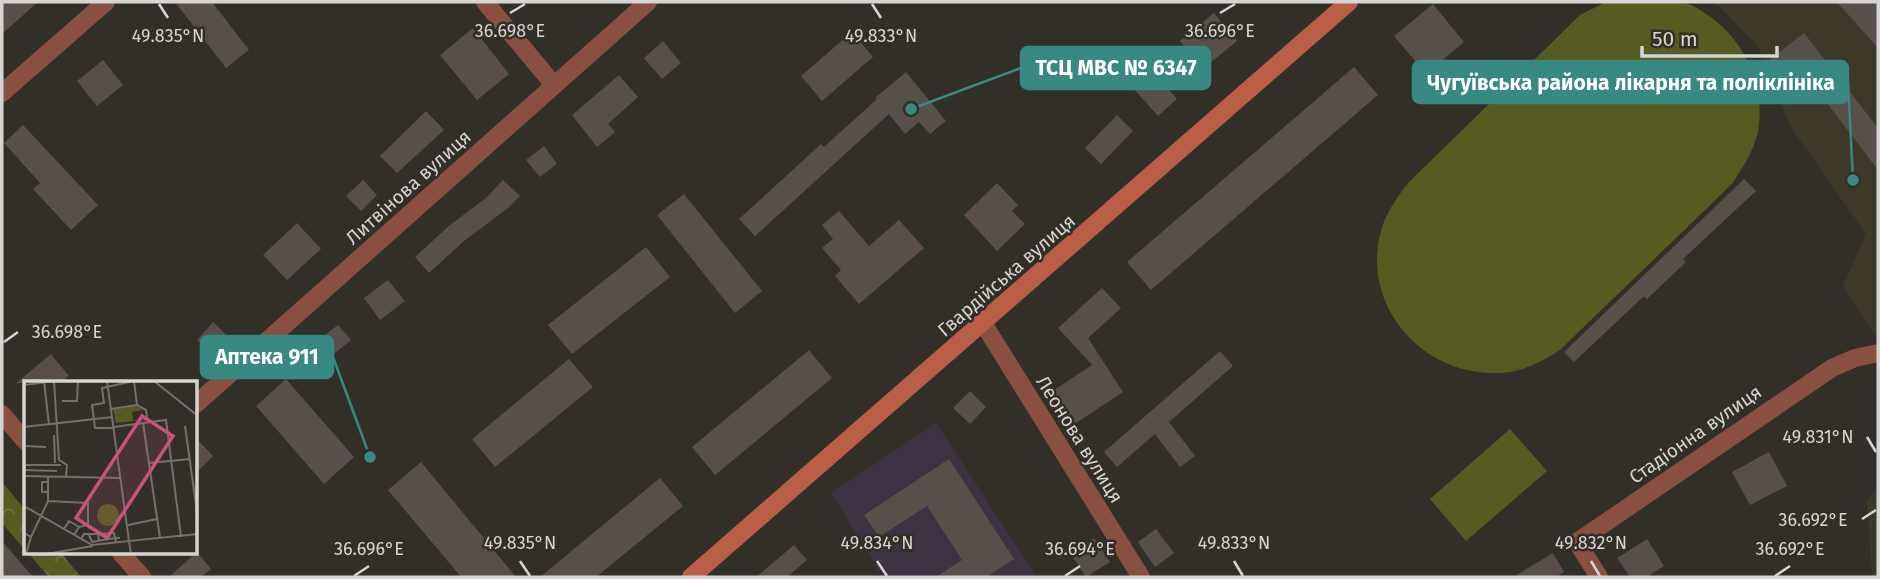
<svg xmlns="http://www.w3.org/2000/svg" width="1880" height="579" viewBox="0 0 1880 579" font-family="'Fira Sans',sans-serif">
<defs>
<pattern id="park-crowns" width="20" height="18" patternUnits="userSpaceOnUse" patternTransform="scale(1.75)"><rect width="20" height="18" fill="#575b22"/><path d="M2 6a3 3 0 1 1 6 0M12 15a3 3 0 1 1 6 0" fill="none" stroke="#6e7241"/></pattern>
</defs>
<rect width="100%" height="100%" fill="#322f28"/>
<path fill="#3c3242" d="M936,423l98,149 -3,5h-148l-52,-84z"/>
<path fill="#3e382b" d="M1711,2h167v338l-35,-54 23,-52 -76,-108 -33,-81 -38,-39z
M1878,488v89h-6l-5,-77z"/>
<path fill="url(#park-crowns)" d="M2,482l24,29v40l-24,-28z
M28,553h33l20,24h-32z"/>
<path fill="#575b22" d="M1606,2c23,0 54,-2 76,0 9,2 17,7 24,12 38,24 60,72 52,117 -4,20 -15,36 -26,53l-172,166c-20,13 -40,23 -64,23 -80,2 -142,-78 -111,-154 6,-13 14,-24 23,-36l172,-168z
M1510,429l37,42 -81,70 -36,-42z"/>
<path fill="#584f4b" d="M2,2h36l-36,32z
M175,2h37l37,48 -23,18z
M1837,2h41v46z
M1433,4l31,38 -38,32 -32,-38z
M1214,13l23,28 -34,28 -23,-28z
M473,28l36,46 -32,26 -37,-45z
M852,32l21,25 -51,44 -21,-25z
M1804,33l74,95v42l-70,-92 -16,13 -24,-30z
M663,41l18,22 -19,16 -18,-21z
M103,60l20,25 -26,21 -20,-25z
M1142,60l35,39 -19,17 -35,-39z
M1354,67l24,28 -227,195 -24,-28z
M906,72l40,49 -16,13 -11,-12 -14,12 -16,-20 -134,122 -16,-17 82,-75 3,3 53,-48 -2,-1z
M619,75l19,22 -30,27 7,8 -18,15 -25,-32z
M426,111l18,19 -47,43 -17,-17z
M1117,115l16,16 -32,33 -16,-16z
M23,125l75,80 -27,25 -38,-41 7,-6 -36,-40z
M544,146l13,18 -17,13 -14,-17z
M1744,179l12,12 -73,68 3,3 -39,37 -3,-3 -70,66 -10,-10z
M363,180l14,15 -16,16 -15,-15z
M503,180l17,16 -12,12 -44,33 -35,32 -14,-16 35,-32 36,-27z
M997,183l21,22 -6,6 13,13 -28,27 -33,-36z
M684,194l78,97 -27,22 -78,-98z
M839,211l30,35 30,-26 25,28 -65,56 -24,-28 6,-6 -19,-22 11,-9 -11,-14z
M297,223l24,26 -34,31 -24,-25z
M646,247l24,30 -98,77 -24,-29z
M388,280l17,21 -25,19 -16,-22z
M1102,288l19,20 -33,30 35,54 -56,37 -22,-33 47,-31 -34,-37z
M213,322l16,15 -17,17 -15,-14z
M338,325l13,15 -26,21 -13,-16z
M809,350l23,28 -117,97 -23,-28z
M1220,351l13,15 -64,56 26,34 -15,11 -25,-33 -38,33 -13,-15z
M51,354l18,22 -9,7h-44z
M569,359l24,28 -98,80 -23,-28z
M286,379l68,78 -30,27 -68,-78z
M970,391l16,16 -16,17 -17,-16z
M196,438l17,18 -17,17z
M1769,452l18,34 -37,19 -18,-33z
M949,459l65,100 -28,18h-50l26,-17 -35,-54 -48,31 -15,-22z
M421,462l95,115h-55l-73,-87z
M660,478l23,28 -87,71h-56z
M1156,529l18,24 -19,14 -17,-25z
M1094,538l16,24 -24,15 -15,-23z
M1647,539l17,27 -17,11h-17l-13,-19z
M2,541l31,36h-31z
M794,545l13,15 -20,17h-31z
M197,552l14,17 -10,8h-32z
M1553,553l11,19 -8,5h-43z"/>
<g fill="none" stroke-linecap="round" stroke-linejoin="round">
<path stroke="#894f41" stroke-width="18" d="M485,2l69,83
M2,93l104,-91
M983,323l158,254
M196,404l452,-402
M2,414l24,28
M121,553l21,24
M1599,577l-22,-35 255,-174 23,-10 23,-5"/>
<path stroke="#ba5e48" stroke-width="18" d="M691,577l658,-575"/>
</g>
<path fill="none" stroke="#d7d5d1" stroke-width="2.5" d="M159,4l9,14M872,4l9,14M510,13l15,-9M1220,13l15,-9M4,342l14,-10M1867,437l9,15M1862,519l14,-9M520,561l10,15M877,561l10,15M1234,561l9,15M1591,561l9,15M354,576l15,-10M1065,576l15,-10M1775,576l15,-10"/>
<g text-anchor="middle" stroke-width="5" stroke-linejoin="round" paint-order="stroke">
<g font-size="19" fill="#d7d5d1" stroke="#322f28">
<text transform="translate(408 187) rotate(-42)" y="7">Литвінова вулиця</text>
<text transform="translate(1006 275) rotate(-41)" y="7">Гвардійська вулиця</text>
<text transform="translate(1695 434) rotate(-35)" y="7">Стадіонна вулиця</text>
<text transform="translate(1080 439) rotate(58)" y="7">Леонова вулиця</text>
</g>
</g>
<g transform="translate(24 381)">
<rect width="173" height="173" fill="#322f28"/>
<path d="M113,25l6,4 -11,2 1,8 23,-2 -40,5 -3,-14z" fill="#575b22"/>
<path d="M73 134a11 11 0 1 1 22 0a11 11 0 1 1-22 0Z" fill="#575b22"/>
<path fill="none" stroke="#74716c" stroke-width="2" d="M20,0l5,44M30,0l5,79 8,5 -1,12M83,0l22,160 69,-7M130,0l44,35M0,4l31,-4M38,20h15l1,-20M87,28l26,-4 9,5 1,8M119,42l17,115M161,45l13,93M0,46l88,-10M90,46l52,-7 15,117M90,47h-19l-3,-23 12,-2 -2,-15 32,-7 3,24M30,54l1,28M0,65l22,1M125,82l41,-4M0,84h37M0,89l33,1M0,95l97,2M24,111h-6v-10h6M24,120l40,2v22l-9,2 -5,8M0,125l68,39 37,-4 2,13M104,144l29,-6M40,148l5,-8 10,6M0,152l7,4 -5,17M74,153l16,-1 1,5h5M65,154l3,7 23,-4 1,5M7,156l17,-36v-25M57,158l3,-5h14l1,7M22,173l47,-8"/>
<path fill="#c8517e" fill-opacity="0.15" stroke="#c8517e" stroke-width="3.5" d="M118,35l31,20 -66,102 -31,-20z"/>
<rect width="173" height="173" fill="none" stroke="#d7d5d1" stroke-width="3.5"/>
</g>
<g font-size="18" text-anchor="middle" fill="#d7d5d1" stroke="#322f28" stroke-width="5" stroke-linejoin="round" paint-order="stroke">
<text x="510" y="37">36.698°E</text>
<text x="1220" y="37">36.696°E</text>
<text x="168" y="42">49.835°N</text>
<text x="881" y="42">49.833°N</text>
<text x="67" y="338">36.698°E</text>
<text x="1818" y="443">49.831°N</text>
<text x="1813" y="526">36.692°E</text>
<text x="520" y="549">49.835°N</text>
<text x="877" y="549">49.834°N</text>
<text x="1234" y="549">49.833°N</text>
<text x="1591" y="549">49.832°N</text>
<text x="369" y="555">36.696°E</text>
<text x="1080" y="555">36.694°E</text>
<text x="1790" y="555">36.692°E</text>
</g>
<path fill="none" stroke="#378982" stroke-width="2.5" d="M911 109L1021 68M1853 180L1848 82M370 457L333 357"/>
<g fill="#378982" stroke="#322f28" stroke-width="2.5">
<circle cx="911" cy="109" r="7"/>
<circle cx="1853" cy="180" r="7"/>
<circle cx="370" cy="457" r="7"/>
</g>
<g fill="#378982" stroke="#378982" stroke-width="2.5">
<rect x="1021" y="47" width="189" height="42" rx="7"/>
<rect x="1413" y="61" width="435" height="42" rx="7"/>
<rect x="201" y="336" width="132" height="42" rx="7"/>
</g>
<g font-size="21" text-anchor="middle" font-weight="bold" fill="#fff">
<text x="1116" y="75">ТСЦ МВС № 6347</text>
<text x="1631" y="90">Чугуївська района лікарня та поліклініка</text>
<text x="267" y="364">Аптека 911</text>
</g>
<rect width="1880" height="579" fill="none" stroke="#d7d5d1" stroke-width="7"/>
<path d="M1642 46v10h135v-10" fill="none" stroke="#d7d5d1" stroke-width="3.5"/>
<text x="1652" y="46" font-size="21" fill="#d7d5d1" stroke="#322f28" stroke-width="5" paint-order="stroke">50 m</text>
</svg>
